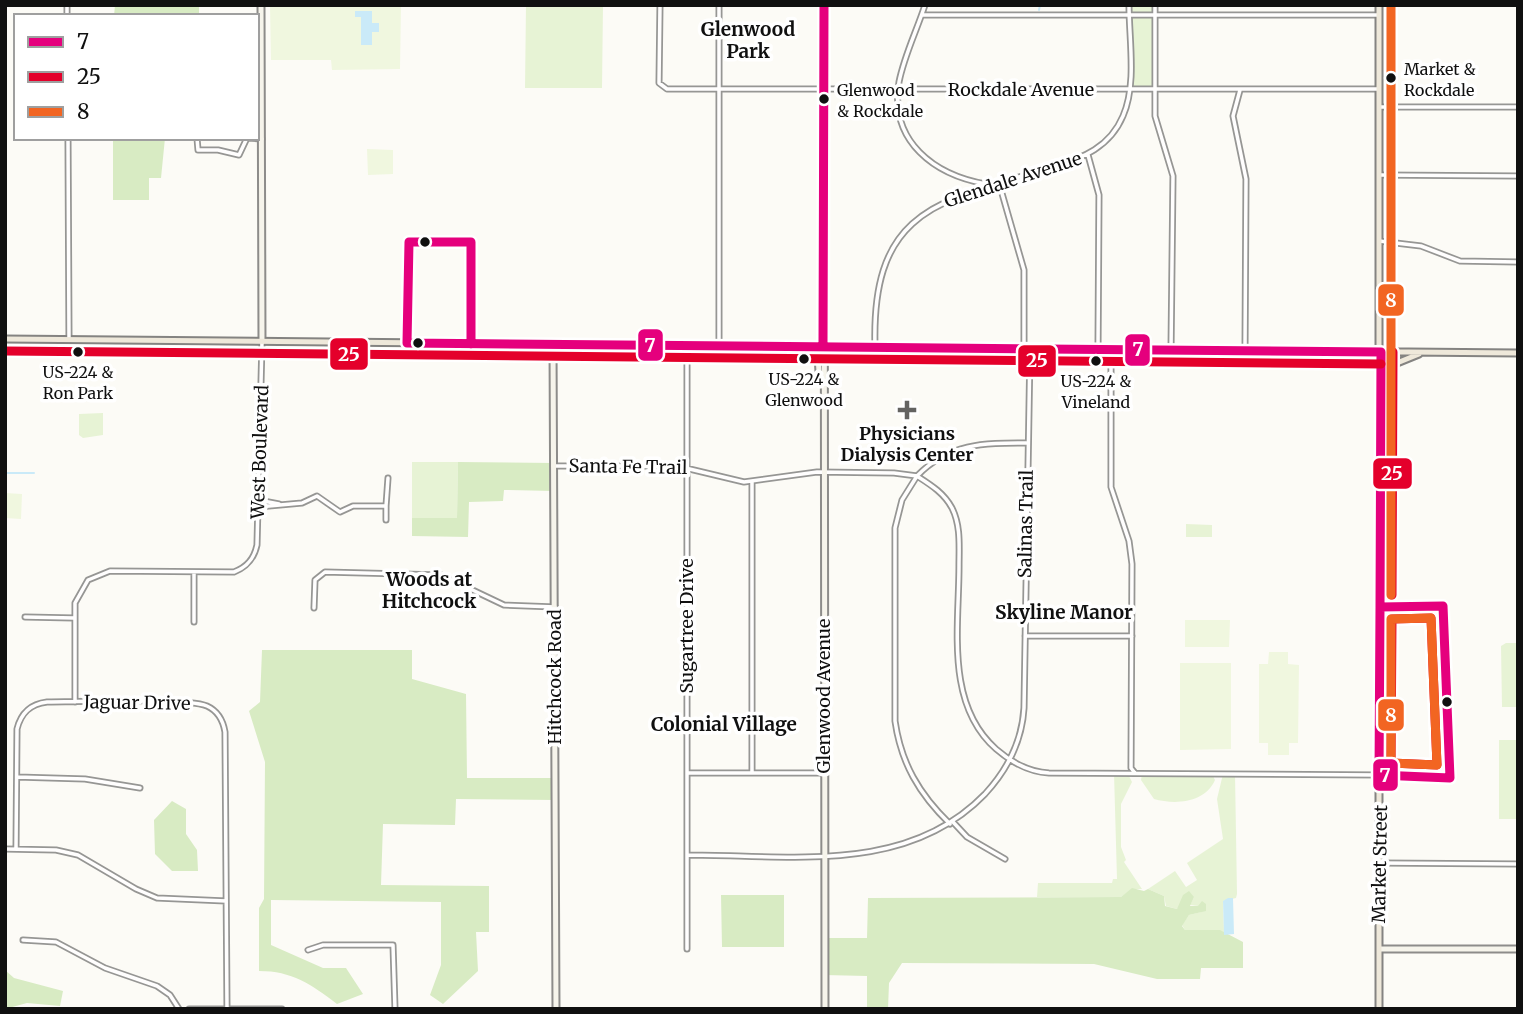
<svg xmlns="http://www.w3.org/2000/svg" width="1523" height="1014" viewBox="0 0 1523 1014" font-family="Merriweather,serif">
<rect width="100%" height="100%" fill="#fcfbf6"/>
<path fill="#e7f3d5" d="M526,5h77l-1,83h-77z
M1129,5h26l-1,85h-24z
M103,413v22l-20,3 -4,-3v-21z
M412,462h46l-1,56h-45z
M1186,524l26,1v12h-26z
M1443,606v13l-64,-1v-11z
M1506,643h12v64h-16l-1,-61z
M1499,740h19v79h-19z
M1114,773l14,1 4,8 -11,22v43l5,13 -2,2 18,27h-10l-11,8h-84l1,-14h74l1,-4h4z
M1142,774h70l3,6c-10,23 -40,25 -61,19l-13,-19z
M1223,774h12l2,120 -1,4 -13,3 1,31 -39,-2 -3,-5 7,-10 12,-3 -3,-6 -8,-1 4,-8 -11,5 -6,7 -11,-3 -2,-10 -16,-7 27,-18 11,16 11,-7 -10,-17 36,-24 -6,-40z"/>
<path fill="#d8ebc3" d="M115,5h84v11h-85z
M113,138h52l-4,40h-12v22h-36z
M458,462l95,1 1,28 -50,-1 -1,11 -34,1 -1,35 -56,-1v-18h45z
M262,650h150v29l54,15 1,84h88v22l-99,-1 -1,26 -72,-1 -2,61 108,1v46h-13l2,39 -35,33 -13,-9 11,-30v-63l-170,-2v45l52,23h23l17,26 -26,10c-26,-20 -45,-33 -78,-33v-63l5,-9 1,-137 -16,-51 11,-9z
M172,801l14,8v25l11,16 1,21h-26l-17,-17 -1,-34z
M1132,888l12,3 4,-2 16,7 1,10 12,3 6,-14 6,-4 5,6 -4,9h8l4,-5 4,3v7l-17,4 -7,11 3,4h35l23,12v26h-42l-1,11h-43l-63,-15 -192,-1 -13,20 -1,26h-21v-33l-43,-1v-37h43l1,-40 253,-1z
M721,895h63v52h-62z
M5,970l9,8 49,13 -3,15 -33,-3 -22,6z"/>
<path fill="#f0f7df" d="M270,5h131l-1,64 -68,1 -1,-10h-60z
M367,149l26,1v24l-25,1z
M5,493l17,1 -1,25 -16,-1z
M1185,620h45l-1,27h-44z
M1269,652h19v12l11,1 -1,78h-9v12h-21v-12h-9v-79h9z
M1180,663h51v86l-51,1z"/>
<path fill="#caeaf8" d="M355,11h17v12h7v9h-7v13h-11v-28h-6z
M1228,898h5l1,36 -10,1 -1,-34z"/>
<g fill="none" stroke-linecap="round" stroke-linejoin="round">
<path stroke="#caeaf8" stroke-width="2" d="M1039,10l1,-5
M5,473h29"/>
<g stroke="#969694" stroke-width="7">
<path id="street" d="M67,5v11
M660,5l-1,78 8,6h712
M719,5v341
M925,5c-8,25 -21,51 -26,77 -10,60 36,93 87,102
M1155,5v111l18,60 -2,174
M922,15h457
M1240,90l-7,26 13,63 -1,171
M1379,107h139
M68,138l1,201
M197,138l1,12h20l21,5 8,-17
M248,138l14,1
M1088,155l11,40 -1,154
M1379,175l139,1
M999,183l25,87v78
M1379,241l42,5 39,15 58,1
M687,346v603
M875,347c-4,-140 65,-146 178,-180 30,-9 57,-20 70,-51 14,-32 6,-76 6,-111
M1111,349v138l18,54 3,23 -1,204 4,5
M553,466h124l67,16 73,-10 77,1 23,3c32,-33 66,-33 109,-33
M258,500l21,4
M258,507l44,-4 15,-7 23,16 13,-6h33l2,-28
M386,520v-14
M314,608l1,-28 10,-8 116,3 63,30 51,2
M25,617l49,1
M194,622v-50
M1025,636h107
M75,702v-99l13,-23 22,-9 124,1c13,-5 20,-13 23,-27l5,-203
M687,773h137
M752,773v-291
M17,777l68,2 55,9
M953,822l14,15 38,22
M950,824c-31,-30 -49,-61 -55,-103v-193l7,-28 15,-24c14,9 27,17 35,32 9,18 7,38 7,58 0,61 -14,138 37,183 15,13 34,23 53,24l330,2
M5,849l51,1 22,5 58,34 21,9 69,3
M16,849l1,-120c4,-16 13,-25 30,-27 30,0 139,-5 160,4 11,5 16,14 18,26l2,277
M687,855c103,0 220,20 298,-61 23,-25 37,-52 39,-86l6,-359
M1380,863l138,1
M23,940l33,2 49,26 52,18 13,9 9,14
M308,950l15,-5h70l2,64
M189,1009h93"/>
</g>
<g stroke="#8d8c8a" stroke-width="9">
<path id="secondary" d="M261,5l1,337
M824,5l1,1004
M553,345l3,664
M823,347c-5,11 -7,26 1,37
M1380,949h138"/>
</g>
<g stroke="#848381" stroke-width="9">
<path id="primary" d="M1379,5v1004
M5,339l1513,14
M1382,382l10,-17 27,-11"/>
</g>
<use href="#street" stroke="#fffefe" stroke-width="3.5"/>
<use href="#secondary" stroke="#f6f4eb" stroke-width="5"/>
<use href="#primary" stroke="#eee8da" stroke-width="5"/>
<g stroke="#fff" stroke-width="14">
<path id="bus-1" d="M409,242h62
M471,242v102
M407,343l974,9
M407,343l2,-101
M823,347l1,-342
M1443,606l7,172 -71,-3 1,-168z
M1380,607l1,-255"/>
</g>
<g stroke="#fff" stroke-width="14">
<path id="bus-2" d="M5,351l1376,13
M1392,595l1,-243
M1431,618l6,147 -46,-2 1,-144z"/>
</g>
<g stroke="#fff" stroke-width="14">
<path id="bus-3" d="M1391,5v590
M1431,618l6,147 -46,-2v-144z"/>
</g>
<use href="#bus-1" stroke="#e5007d" stroke-width="9"/>
<use href="#bus-2" stroke="#e4002b" stroke-width="9"/>
<use href="#bus-3" stroke="#f26522" stroke-width="9"/>
</g>
<g fill="#101010" stroke="#fff" stroke-width="2.5">
<circle cx="1391" cy="78" r="6"/>
<circle cx="824" cy="99" r="6"/>
<circle cx="425" cy="242" r="6"/>
<circle cx="418" cy="343" r="6"/>
<circle cx="78" cy="352" r="6"/>
<circle cx="804" cy="359" r="6"/>
<circle cx="1096" cy="361" r="6"/>
<circle cx="1447" cy="702" r="6"/>
</g>
<path fill="#636260" stroke="#fff" stroke-width="2.5" d="M903.5 399.5h7v7h7v7h-7v7h-7v-7h-7v-7h7z"/>
<g text-anchor="middle" stroke-width="7" stroke-linejoin="round" paint-order="stroke">
<g font-size="16" fill="#101010" stroke="#fff">
<text x="1404" y="75" text-anchor="start">Market &amp;<tspan x="1404" dy="21">Rockdale</tspan></text>
<text x="837" y="96" text-anchor="start">Glenwood<tspan x="837" dy="21">&amp; Rockdale</tspan></text>
<text x="78" y="378">US-224 &amp;<tspan x="78" dy="21">Ron Park</tspan></text>
<text x="804" y="385">US-224 &amp;<tspan x="804" dy="21">Glenwood</tspan></text>
<text x="1096" y="387">US-224 &amp;<tspan x="1096" dy="21">Vineland</tspan></text>
</g>
<g font-size="18" fill="#101010" stroke="#fff">
<text x="1021" y="96">Rockdale Avenue</text>
<text transform="translate(1013 180) rotate(-18)" y="6">Glendale Avenue</text>
<text transform="translate(260 452) rotate(-88)" y="6">West Boulevard</text>
<text transform="translate(628 467) rotate(1)" y="6">Santa Fe Trail</text>
<text transform="translate(1026 524) rotate(-89)" y="6">Salinas Trail</text>
<text transform="translate(687 626) rotate(-90)" y="6">Sugartree Drive</text>
<text transform="translate(555 677) rotate(-90)" y="6">Hitchcock Road</text>
<text transform="translate(824 696) rotate(-90)" y="6">Glenwood Avenue</text>
<text transform="translate(137 703) rotate(1)" y="6">Jaguar Drive</text>
<text transform="translate(1380 864) rotate(-89)" y="6">Market Street</text>
</g>
<g font-size="18" font-weight="bold" fill="#101010" stroke="#fff">
<text x="907" y="440">Physicians<tspan x="907" dy="21">Dialysis Center</tspan></text>
</g>
<g font-size="19" font-weight="bold" fill="#101010" stroke="#fff">
<text x="748" y="36">Glenwood<tspan x="748" dy="22">Park</tspan></text>
<text x="429" y="586">Woods at<tspan x="429" dy="22">Hitchcock</tspan></text>
<text x="1064" y="619">Skyline Manor</text>
<text x="724" y="731">Colonial Village</text>
</g>
</g>
<g stroke="#fff" stroke-width="2.5">
<rect x="1377" y="283" width="28" height="34" rx="7" fill="#f26522"/>
<rect x="637" y="328" width="27" height="34" rx="7" fill="#e5007d"/>
<rect x="1124" y="333" width="27" height="34" rx="7" fill="#e5007d"/>
<rect x="329" y="337" width="40" height="34" rx="7" fill="#e4002b"/>
<rect x="1017" y="344" width="40" height="34" rx="7" fill="#e4002b"/>
<rect x="1372" y="457" width="41" height="33" rx="7" fill="#e4002b"/>
<rect x="1377" y="698" width="28" height="34" rx="7" fill="#f26522"/>
<rect x="1372" y="758" width="27" height="34" rx="7" fill="#e5007d"/>
</g>
<g font-size="19" text-anchor="middle" font-weight="bold" fill="#fff">
<text x="1391" y="307">8</text>
<text x="650" y="352">7</text>
<text x="1138" y="356">7</text>
<text x="349" y="361">25</text>
<text x="1037" y="367">25</text>
<text x="1392" y="480">25</text>
<text x="1391" y="722">8</text>
<text x="1385" y="782">7</text>
</g>
<rect width="1523" height="1014" fill="none" stroke="#101010" stroke-width="14"/>
<rect x="14" y="14" width="245" height="126" fill="#ffffff" stroke="#9f9f9f" stroke-width="2"/>
<rect x="28" y="37" width="35" height="10" fill="#e5007d" stroke="#9f9f9f" stroke-width="2"/>
<text x="77" y="49" font-size="21" fill="#101010">7</text>
<rect x="28" y="72" width="35" height="10" fill="#e4002b" stroke="#9f9f9f" stroke-width="2"/>
<text x="77" y="84" font-size="21" fill="#101010">25</text>
<rect x="28" y="107" width="35" height="10" fill="#f26522" stroke="#9f9f9f" stroke-width="2"/>
<text x="77" y="119" font-size="21" fill="#101010">8</text>
</svg>
